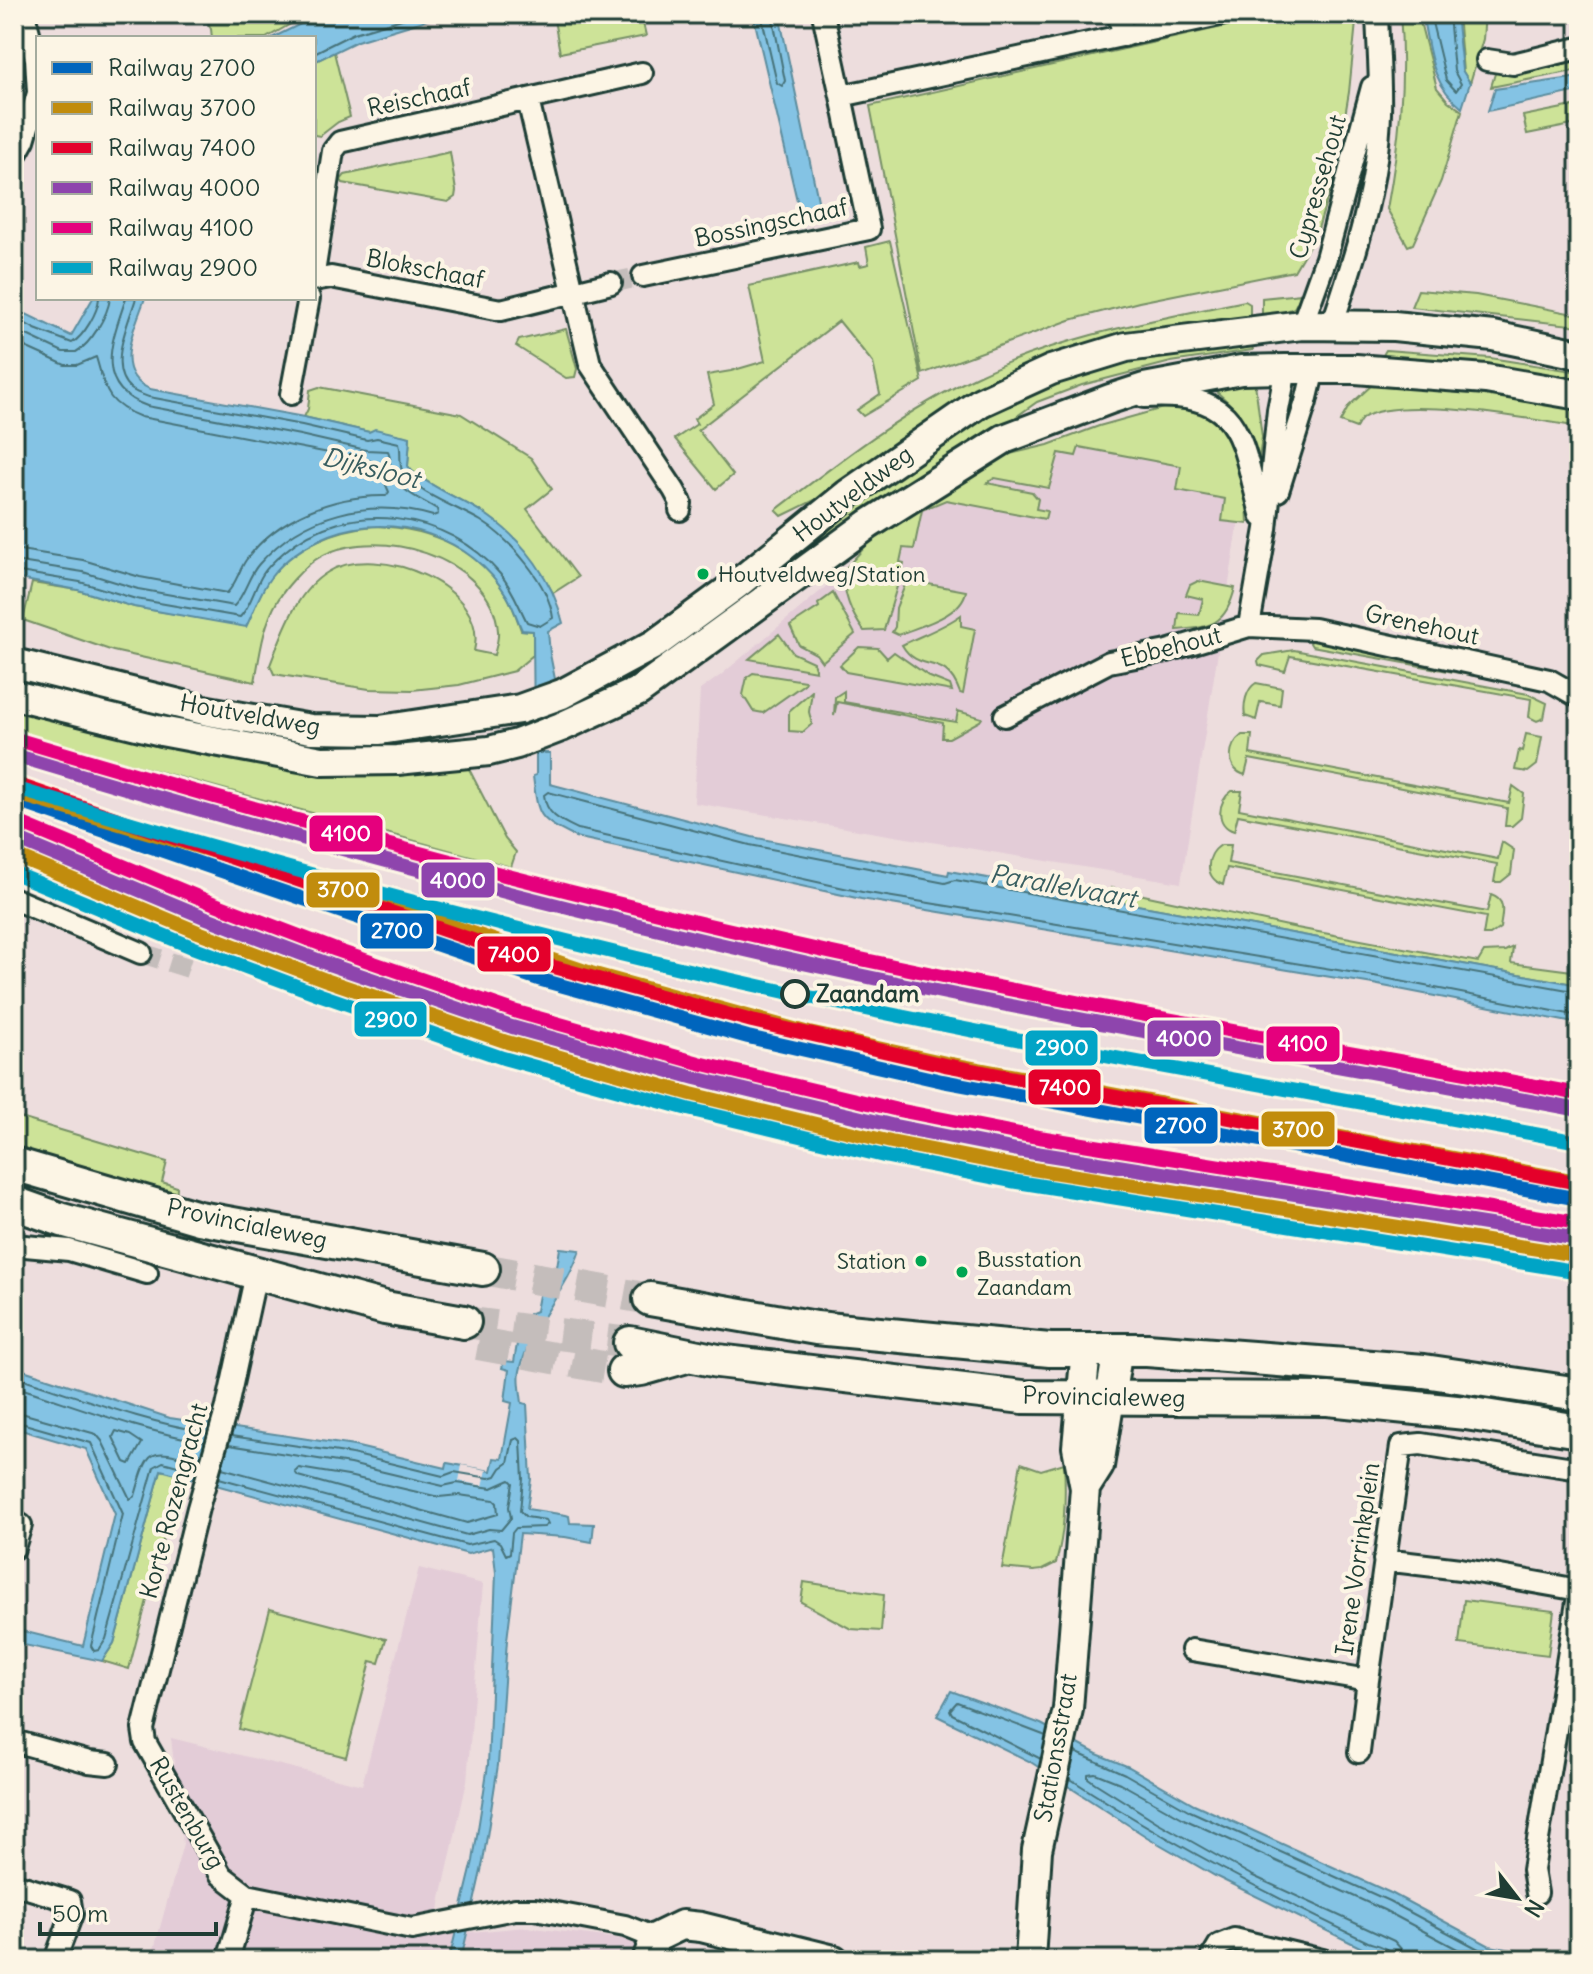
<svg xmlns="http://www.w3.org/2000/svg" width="1593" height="1974" viewBox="0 0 1593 1974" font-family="Delius,sans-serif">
<rect width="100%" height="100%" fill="#eddddd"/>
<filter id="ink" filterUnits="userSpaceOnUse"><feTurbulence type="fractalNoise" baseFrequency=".0125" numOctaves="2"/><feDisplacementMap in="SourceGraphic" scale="16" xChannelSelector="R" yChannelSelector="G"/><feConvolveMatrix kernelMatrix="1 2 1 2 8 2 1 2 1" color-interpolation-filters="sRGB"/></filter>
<g filter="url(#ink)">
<path fill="#e3ccd7" d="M1184,419l61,64 -64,400 -487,-80 6,-113 21,-15 185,-156 184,-92z
M419,1568l64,16 -16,197 -27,122 -3,32 89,-8 119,15 -5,18h-489l32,-116 -12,-106 191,47z"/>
<path fill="#cde398" stroke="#769066" stroke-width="2" d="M204,14h104l-42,24h-54l-1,-9z
M553,14h88l5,22 -86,17z
M1280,14h66l10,8 -7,70 -13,77 -19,63 -23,39 -155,31 -69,18 -148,54 -52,-268z
M1400,14h18l19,74 11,13 14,10 -21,70 -28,63 -5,2 -21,-37c12,-65 19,-129 13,-195z
M1458,14h27l-2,25 -13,44 -7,-11z
M334,52l16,65 -12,5 -18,14 -6,-1v-73z
M1579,55v15l-88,17 5,-17z
M1573,106l4,18 -50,10 -4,-18z
M450,152l6,39 -1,6 -7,5 -105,-19 -2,-3 4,-5z
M890,241l32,140 -59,35 -6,-6 23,-16 -7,-31 -34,-42 -141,109 35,45 -17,14 -41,-50 22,-15 -3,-5 20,-15 -7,-29 24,-4 34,-10 -16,-75 110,-24 1,4 9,-2 -3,-17z
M1418,290l58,5 103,20v11l-168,-19z
M1302,294l-8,14 -15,6 -17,2v-18z
M1245,301l5,3v15l-98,12 -195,71 -52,33 -82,61 -41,20 -6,-6c64,-49 126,-98 199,-133 85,-41 179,-57 270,-76z
M566,329l11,40 -2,8 -9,1 -50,-32 3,-6z
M1251,341l2,9 -82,12 -89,23 -45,17 -45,32 -87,49 -203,153 -7,-9 249,-189 63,-35 73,-31 72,-18z
M1386,350l104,8 89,14v11l-199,-23z
M1255,383l7,54 -5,36c-6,-42 -10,-57 -45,-85z
M1373,384l151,13 55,10v20c-42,-7 -181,-33 -216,-9 -3,2 -5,7 -7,10l-16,-6 9,-16z
M319,387l142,27 70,44 21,31 -25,20 51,68 -25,16c-16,-30 -37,-57 -65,-77 -24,-16 -53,-26 -76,-45l-4,-5 2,-29 -35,-7 -6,2 -65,-15 4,-8 2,-19z
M1174,405c7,2 17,2 24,4 37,11 50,82 50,115l-26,-3 3,-22 -48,-9 4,-24 -102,-19 -3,9 -17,-3 -10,35 -54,-10 -8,5 45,9 6,7 -2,10 11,2 -2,8 -99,-19 -24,10 -8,39 -11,-1 -3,14 4,1 -20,67 -20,1c-14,-19 -20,-36 -21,-60l31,-34 123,-80 51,-12 51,-19z
M375,526c54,2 102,21 132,70 6,10 10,23 14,34l12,1v24l-19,16 -55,14 -47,5 -43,-1 -95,-15 -4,-9c13,-33 26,-74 58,-93 50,-30 162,14 146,79l20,4c2,-8 5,-17 4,-24 -5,-75 -127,-109 -183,-71 -13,9 -29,27 -37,40 -15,25 -18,54 -23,82l-142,-31 -90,-31 9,-37 46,7 56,17 112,19c8,-15 14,-35 25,-50 25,-31 65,-47 104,-50z
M907,580l59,11c-5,26 -48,35 -68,44l-6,-3 3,-5 1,-19z
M1198,581l37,7c-9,37 -24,39 -58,42l2,-17 20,2 4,-16 -17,-4 4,-10z
M833,593l22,41 -33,28 -6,-8 -17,-9 -9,-19 29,-19 -1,-3z
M961,615v11l14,3 -12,65 -3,-1c-15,-43 -40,-17 -58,-48 20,-10 41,-17 59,-30z
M779,634l14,19 20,9 3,9 -67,-12z
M1312,639l203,39 -1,5 -202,-37 -2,-3z
M859,647l19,1 9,10 7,-6 36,25 20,8 2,6 -106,-19 -6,-7z
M1294,650l234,44 19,9 -3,15 -7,3 -8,-4 2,-18 -241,-43 -5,15 -26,-6 -1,-4 6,-6z
M753,673l52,8 -1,3 -41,29 -10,-2 -10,-16 4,-18z
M1256,683l26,5 -2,17 -20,-3 -4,18 -11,-4c-2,-11 1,-27 11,-33z
M812,691l-3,21 3,12 -9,8 -14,-1v-20z
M844,691v11l112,20 2,-11 24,7 -2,3 -31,17h-7l1,-15 -106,-21 -3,14 1,-19z
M14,707l339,65 49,2 65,-9 38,74 11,13 -5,15 -497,-135z
M1526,734l16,3 -5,28 -9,7 -13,-2 4,-20 3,1z
M1242,735h10l-2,19 259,49 4,-17 11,8 -3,24 -9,8h-7l2,-18 -258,-49 -4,16c-19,-6 -18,-29 -3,-40z
M1232,791h10l-3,18 259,50 4,-17 12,8 -3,24 -10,8h-7l3,-18 -259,-49 -4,16c-19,-6 -17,-30 -2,-40z
M1221,845h10l-3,18 259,49 4,-17c16,5 11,19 9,33l-10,7h-7l3,-18 -259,-49 -4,17c-19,-7 -18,-30 -2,-40z
M1111,888l186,40 181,34 6,-10 21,-1 8,-4 -2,16 68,9v13l-470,-85z
M14,1116l153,46 -5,20 15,5 -1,13 -44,-11 -46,-22 -72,-21z
M1021,1463l20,7 23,-7c2,33 1,68 -8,100l-14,7 -9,1 -31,-3z
M161,1470l19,4 -51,195 -27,-8 12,-18z
M804,1582l80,12 -3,37 -30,-2 -50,-27z
M1464,1600l90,11 -6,44 -89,-11z
M270,1609l116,30 -7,24 -8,-2 -25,96 -107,-28z"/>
<path fill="#84c3e4" stroke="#5c8d9e" stroke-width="2" d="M321,14h126l-90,27 -43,21v-24h-42z
M753,14h26l40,191 -20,4z
M1422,14h34l6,56 8,13 -8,25c-32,-25 -32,-57 -40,-94z
M1579,77v14l-91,20 7,-22z
M93,298h52c-10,30 -34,75 5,91l154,28 65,15 6,-3 35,8 -2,29 4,5c23,19 52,29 76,45 36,25 65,64 75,107l-15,8 2,23 5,25 -3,56 -18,4 -1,-108 -11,-1c-5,-11 -9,-24 -15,-34 -35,-59 -113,-85 -177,-61 -22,9 -44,22 -59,42 -11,14 -17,34 -25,50l-112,-20 -56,-17 -64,-12v-270l57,28z
M536,753h14v31l202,53 196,38 1,-4 630,114v39l-206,-40 -512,-85 -286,-62c-38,-19 -37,-20 -42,-61l3,-1z
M560,1248l20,2c-13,41 -51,77 -60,121 -2,9 1,22 2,32l5,1 4,75 -4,30 39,6 3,1 1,7 24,1 -2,18 -27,-5 -45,-3 -13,106 -9,125 -15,97 -22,98h-12l24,-99 15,-96 8,-192 -3,-26 -25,7 -307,-84 -47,173 -12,18 -88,-18v-14l69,17 32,-132 -29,-65 -72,-21v-61l156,51 184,28 92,22 1,-5 44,8 3,-13 8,1 10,-56 -7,-2 4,-31 -7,-2 2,-7 10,1 4,-24h7l4,-24 7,-3 4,-21 6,1 4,-24h7z
M951,1691l90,33 56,30 32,13 65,37 199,90 97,52 56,10 11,-2 22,6h-184l-29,-10 -149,-73 -70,-40 -118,-76 -92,-45z"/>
<path fill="#eddddd" d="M462,1465l25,5 -4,16 -24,-5z"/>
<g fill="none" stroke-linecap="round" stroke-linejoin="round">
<path stroke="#47737a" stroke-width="2" d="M761,14l16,69 5,3 3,-5 -13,-67
M1430,14l16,66 10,11 5,-7 -7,-13 -5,-57
M314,53l40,-20 65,-19
M14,317l21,12 37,14c12,-7 26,-31 27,-45
M14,329l49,23h13c15,-8 32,-37 34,-54
M14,342l51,23h12l19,-8c10,33 9,46 45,60l235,45 13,30 -3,4c-52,-1 -109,21 -140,64 -7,10 -10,24 -19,33l-87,-16 -57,-17 -69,-11
M14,561l69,11 55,17 96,17c11,-11 14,-30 25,-42 45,-51 110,-66 174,-48l5,-2 -1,-5c-15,-9 -42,-20 -46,-39 -2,-7 0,-13 -3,-19l-22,-1 -66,-15 -153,-29c-55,-19 -35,-66 -21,-108
M14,571l66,11 56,17 104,18c11,-11 14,-29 23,-43 5,-8 14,-16 21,-22 64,-55 164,-40 216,22 13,15 18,31 27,48l13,4 13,-8c-4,-34 -43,-79 -72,-97 -20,-12 -66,-29 -78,-48 -5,-9 -1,-21 -4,-30l-22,-5 -10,2 -65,-15 -153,-28c-6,-2 -13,-4 -18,-8 -25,-20 -2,-67 5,-91
M1579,992l-624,-112 -10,3 -195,-38 -202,-53 -4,3c2,20 17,26 34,34l284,63 512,84 205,40
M14,1376c64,20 127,46 193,56
M14,1386c63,20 125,45 191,56
M14,1411l82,23 6,7 28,58 5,-3c14,-50 15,-48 64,-34
M14,1421l77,22 32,71 -32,132 3,5 5,-1 7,-11 48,-172 9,-5 33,9
M116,1431l14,4 12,8 -12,21 -5,-2 -12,-25z
M222,1468l245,67 22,-6 12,1 10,-12 -2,-11 4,-24 -3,-3 -18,8 -35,-5 -14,3 -93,-22 -121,-19
M299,1468l49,8 91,21 20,-2 35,5 3,3 1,11 -31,9 -169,-47 -3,-4z
M219,1478l248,67 27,-6 6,4 6,12 4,-2 2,-20 4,-5 28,-1 4,-3 -2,-4 -20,-3 -6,-6 3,-32 -2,-38 -3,-3 -5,2 -5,23 -7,5 -5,8 -7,2 -35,-6 -11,4 -91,-22 -121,-18
M1075,1752l50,22 65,37 199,90 97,52 33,7
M1041,1759l-89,-45 -2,-4 7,-8 89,34
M1069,1778c96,63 196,115 299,164 11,4 25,5 25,18
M1403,1960l-1,-10 -8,-9 -143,-66 -94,-53 -62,-39 -7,-5v-4l7,-1 25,10 66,37 198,90 94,50"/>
<path stroke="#c4bdbb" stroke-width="20" stroke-dasharray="20 10" stroke-linecap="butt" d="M611,283l32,-7
M141,953l54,17"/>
<path stroke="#c4bdbb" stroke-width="32" stroke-dasharray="32 16" stroke-linecap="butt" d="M483,1269l167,30
M464,1322l166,21
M478,1344l146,27"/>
<g stroke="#1f3d34" stroke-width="26">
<path id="street" d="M24,14l12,45 2,33
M823,14l18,82
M1118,14l6,22
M1487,60l26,4 66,-16
M528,100l62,264 84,126 7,13 -1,7
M14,158l10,-18 14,-47
M314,273l19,-122 7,-9 302,-69
M643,276l226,-47 -28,-133 383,-82
M314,280l17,-3 170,33 110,-27
M1302,325l24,-67 46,-171
M1332,325c23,-68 46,-139 48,-212 1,-33 -2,-66 -3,-99
M291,394l18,-96
M1144,397c101,-6 95,40 118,120
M1278,491l28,-89 8,-33
M1249,626l17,-97 12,-119 8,-41
M1005,716l104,-54 58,-11 82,-25 65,3 235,51 30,17
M14,899l127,54
M14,1245l55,5 78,23
M256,1274l-29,133 -29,101 -55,221 2,13 76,133 26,20 165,34 103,-20h20l90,17 30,12
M14,1524l7,1 -7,23
M1384,1560l76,9 119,21
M1192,1650l176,30 33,-234 20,-2 158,25
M14,1741l75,21 19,2
M1359,1752l9,-72
M14,1884l56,17 2,13 -17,46
M1537,1893l-4,-23 46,-280
M228,1960l19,-65
M1210,1960l9,-15 15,-6 88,21"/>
</g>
<g stroke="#1f3d34" stroke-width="34">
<path id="secondary" d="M14,663l194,48 103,18 69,1 140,-21 42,-15 93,-50 82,-60 111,-90 133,-92 70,-32 75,-23 176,-22 92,1 99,10 86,18
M14,695l147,36 161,30 75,-1 92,-9 28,-7 44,-17 78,-36 230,-167 135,-85 106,-40 34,-11 97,-18 45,-1h70l130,10 93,16
M1085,1488l14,-22 19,-117
M647,1960l8,-22 27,-13 19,2 133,33
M1030,1960l7,-110 31,-141 17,-221 -8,-41 9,-98"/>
</g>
<g stroke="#1f3d34" stroke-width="38">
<path id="primary" d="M14,1164l185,54 284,51
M14,1203l48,17 323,88 79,14
M650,1299l166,29 234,22h97l277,21 155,23
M630,1343l88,18 305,36 305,2 138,14 113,18
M624,1371l17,-2 42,-12"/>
</g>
<use href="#street" stroke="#fcf5e5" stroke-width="20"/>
<use href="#secondary" stroke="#fcf5e5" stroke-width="28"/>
<use href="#primary" stroke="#fcf5e5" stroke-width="32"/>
<g stroke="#fcf5e5" stroke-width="20">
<path id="rail-1" d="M14,800l524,179 210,58 194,44 637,118"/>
</g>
<g stroke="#fcf5e5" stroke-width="20">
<path id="rail-2" d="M14,793l340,100 237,80 218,60 142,31 625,117
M14,855l184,77 128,48 181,62 184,52 200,48 123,24 562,89"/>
</g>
<g stroke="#fcf5e5" stroke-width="20">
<path id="rail-3" d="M19,785l524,179 209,57 193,44 634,118"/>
</g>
<g stroke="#fcf5e5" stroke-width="20">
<path id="rail-4" d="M14,755c268,81 538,153 812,213 249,54 502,95 753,142
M14,838l190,79 127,48 181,62 183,51 200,48 122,24 562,89"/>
</g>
<g stroke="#fcf5e5" stroke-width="20">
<path id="rail-5" d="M19,740c267,80 536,152 809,212 249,54 501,95 751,142
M20,823l190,79 126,48 181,62 182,51 199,47 122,24 559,89"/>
</g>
<g stroke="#fcf5e5" stroke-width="20">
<path id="rail-6" d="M14,788c267,81 536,154 809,212 249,53 500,95 750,141
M14,873l178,74 129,48 182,63 185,51 200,48 123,24 563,90"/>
</g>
<use href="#rail-1" stroke="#0065bd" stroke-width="14"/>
<use href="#rail-2" stroke="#c18c0d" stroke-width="14"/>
<use href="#rail-3" stroke="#e4002b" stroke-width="14"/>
<use href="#rail-4" stroke="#8e44ad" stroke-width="14"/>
<use href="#rail-5" stroke="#e5007d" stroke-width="14"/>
<use href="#rail-6" stroke="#02a4c6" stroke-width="14"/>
</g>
</g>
<g fill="#00a651" stroke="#fcf5e5" stroke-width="3">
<circle cx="703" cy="574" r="7"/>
<circle cx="921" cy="1261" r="7"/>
<circle cx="962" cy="1272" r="7"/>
</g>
<circle fill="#fcf5e5" stroke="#1f3d34" stroke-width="4" cx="795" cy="994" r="13"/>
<g text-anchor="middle" stroke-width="8" stroke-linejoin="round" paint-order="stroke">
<g font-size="22" fill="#1f3d34" stroke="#fcf5e5" text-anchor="start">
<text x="718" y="582">Houtveldweg/Station</text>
<text x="977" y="1267">Busstation<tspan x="977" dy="28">Zaandam</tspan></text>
<text x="906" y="1269" text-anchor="end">Station</text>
</g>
<g font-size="24" fill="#1f3d34" stroke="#fcf5e5">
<text transform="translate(419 98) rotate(-12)" y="8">Reischaaf</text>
<text transform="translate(1318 187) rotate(-74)" y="8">Cypressehout</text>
<text transform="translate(771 223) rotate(-12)" y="8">Bossingschaaf</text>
<text transform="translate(425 269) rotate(11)" y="8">Blokschaaf</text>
<text transform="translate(853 494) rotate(-37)" y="8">Houtveldweg</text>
<text transform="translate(1422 625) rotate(12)" y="8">Grenehout</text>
<text transform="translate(1171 647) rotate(-14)" y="8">Ebbehout</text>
<text transform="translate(250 715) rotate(10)" y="8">Houtveldweg</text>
<text transform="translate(247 1224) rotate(12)" y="8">Provincialeweg</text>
<text transform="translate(1104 1397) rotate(1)" y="8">Provincialeweg</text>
<text transform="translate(174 1501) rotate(-75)" y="8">Korte Rozengracht</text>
<text transform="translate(1358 1559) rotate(-82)" y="8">Irene Vorrinkplein</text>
<text transform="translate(1056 1748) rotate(-80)" y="8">Stationsstraat</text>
<text transform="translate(187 1813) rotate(60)" y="8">Rustenburg</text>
</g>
<g font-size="24" font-weight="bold" fill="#1f3d34" stroke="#fcf5e5" text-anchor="start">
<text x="816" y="1002">Zaandam</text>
</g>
<g font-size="26" font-style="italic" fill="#385e60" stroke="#fcf5e5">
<text transform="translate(371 468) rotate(14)" y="9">Dijksloot</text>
<text transform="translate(1063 886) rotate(10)" y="9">Parallelvaart</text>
</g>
</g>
<g stroke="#fcf5e5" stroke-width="3">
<rect x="308" y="814" width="76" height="39" rx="8" fill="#e5007d"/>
<rect x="420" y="861" width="76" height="38" rx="8" fill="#8e44ad"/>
<rect x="305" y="871" width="76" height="38" rx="8" fill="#c18c0d"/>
<rect x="359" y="912" width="76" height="38" rx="8" fill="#0065bd"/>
<rect x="476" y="935" width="76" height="38" rx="8" fill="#e4002b"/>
<rect x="353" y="1000" width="75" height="38" rx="8" fill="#02a4c6"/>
<rect x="1146" y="1019" width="76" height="39" rx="8" fill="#8e44ad"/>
<rect x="1265" y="1025" width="76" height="38" rx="8" fill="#e5007d"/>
<rect x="1024" y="1029" width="75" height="38" rx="8" fill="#02a4c6"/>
<rect x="1027" y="1068" width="75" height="38" rx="8" fill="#e4002b"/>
<rect x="1143" y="1106" width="76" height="39" rx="8" fill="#0065bd"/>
<rect x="1260" y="1110" width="76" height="38" rx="8" fill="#c18c0d"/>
</g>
<g font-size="22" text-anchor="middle" font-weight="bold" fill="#fff">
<text x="346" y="841">4100</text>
<text x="458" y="888">4000</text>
<text x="343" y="897">3700</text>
<text x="397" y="938">2700</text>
<text x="514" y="962">7400</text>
<text x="391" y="1027">2900</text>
<text x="1184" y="1046">4000</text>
<text x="1303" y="1051">4100</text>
<text x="1062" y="1055">2900</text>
<text x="1065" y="1095">7400</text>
<text x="1181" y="1133">2700</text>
<text x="1298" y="1137">3700</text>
</g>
<rect width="1593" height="1974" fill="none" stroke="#fcf5e5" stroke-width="48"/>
<rect x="24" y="24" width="1545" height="1926" fill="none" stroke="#1f3d34" stroke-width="3" filter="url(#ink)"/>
<rect x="36" y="36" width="280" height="264" fill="#fcf5e5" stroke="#a4ab9e" stroke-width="2"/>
<rect x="52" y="62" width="40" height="12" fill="#0065bd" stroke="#a4ab9e" stroke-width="2"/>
<text x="108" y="76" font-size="24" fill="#1f3d34">Railway 2700</text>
<rect x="52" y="102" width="40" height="12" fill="#c18c0d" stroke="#a4ab9e" stroke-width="2"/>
<text x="108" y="116" font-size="24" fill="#1f3d34">Railway 3700</text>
<rect x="52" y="142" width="40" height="12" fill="#e4002b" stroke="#a4ab9e" stroke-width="2"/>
<text x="108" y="156" font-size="24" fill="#1f3d34">Railway 7400</text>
<rect x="52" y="182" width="40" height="12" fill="#8e44ad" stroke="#a4ab9e" stroke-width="2"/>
<text x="108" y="196" font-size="24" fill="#1f3d34">Railway 4000</text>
<rect x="52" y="222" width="40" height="12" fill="#e5007d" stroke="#a4ab9e" stroke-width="2"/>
<text x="108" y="236" font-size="24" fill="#1f3d34">Railway 4100</text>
<rect x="52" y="262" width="40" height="12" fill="#02a4c6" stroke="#a4ab9e" stroke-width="2"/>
<text x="108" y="276" font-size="24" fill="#1f3d34">Railway 2900</text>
<g transform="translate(1517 1898) rotate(121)" stroke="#fcf5e5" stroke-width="6" paint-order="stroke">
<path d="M0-6L14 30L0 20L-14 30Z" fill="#1f3d34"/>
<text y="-12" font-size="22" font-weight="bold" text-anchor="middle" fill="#1f3d34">N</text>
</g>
<path d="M40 1922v12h176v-12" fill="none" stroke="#1f3d34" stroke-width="4"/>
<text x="52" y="1922" font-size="24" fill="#1f3d34" stroke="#fcf5e5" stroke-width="6" paint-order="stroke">50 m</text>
</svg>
